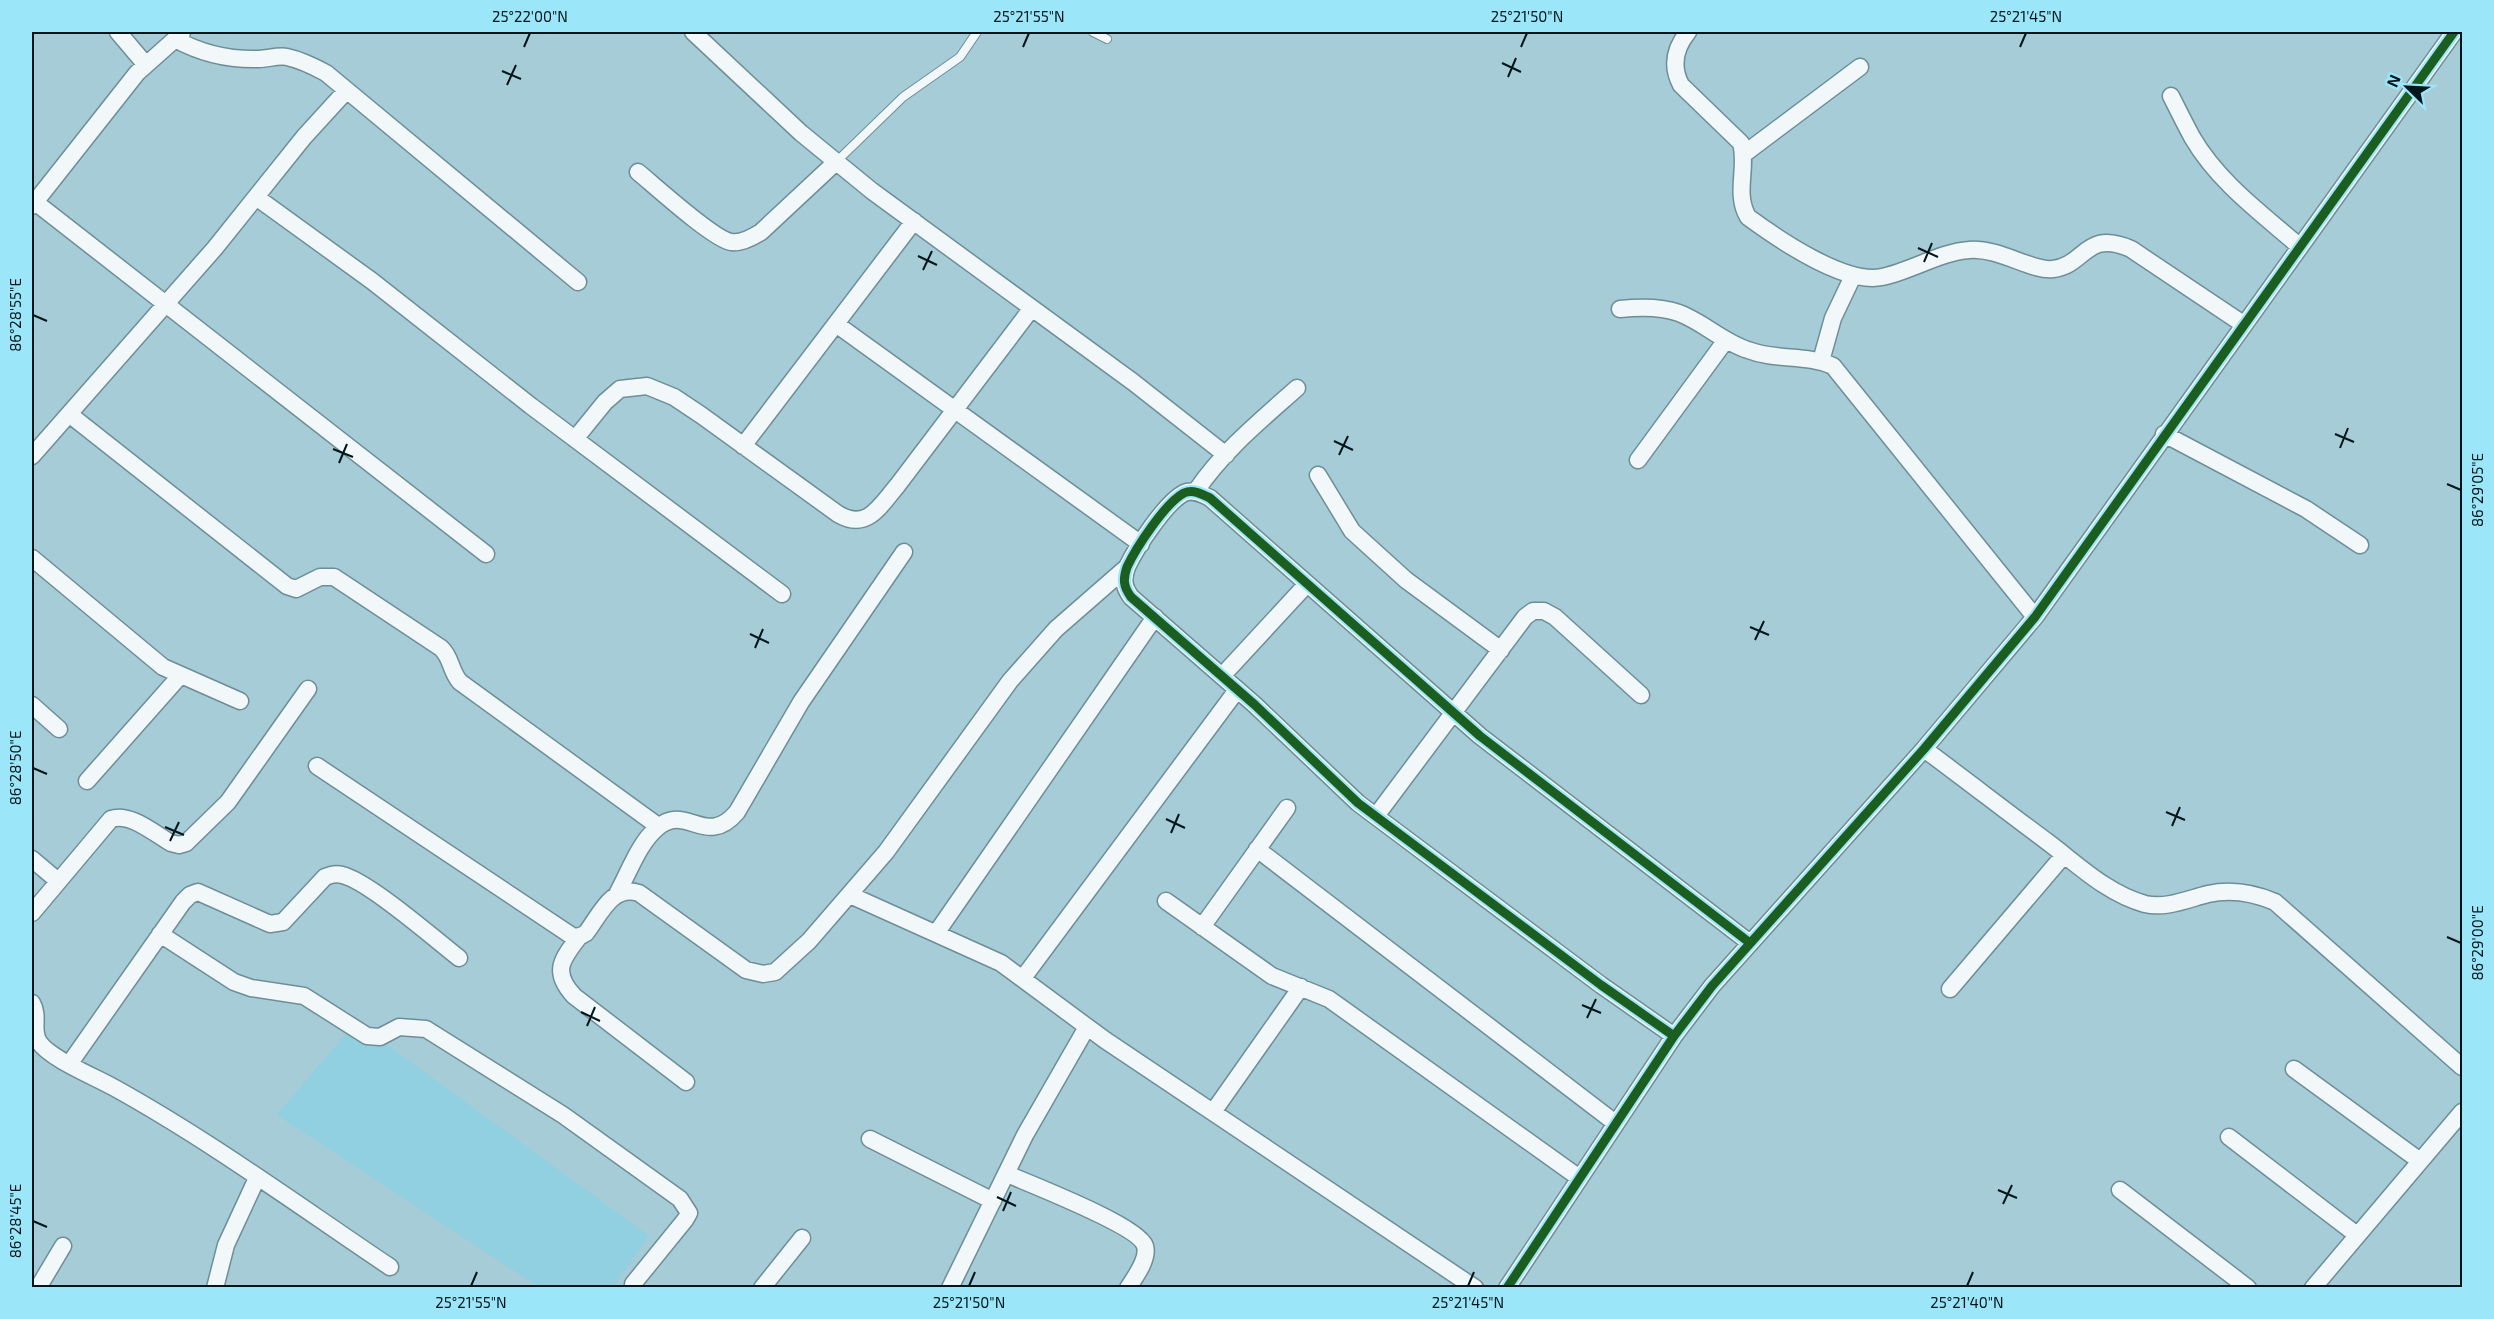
<svg xmlns="http://www.w3.org/2000/svg" width="2494" height="1319" viewBox="0 0 2494 1319" font-family="'Exo 2',sans-serif">
<rect width="100%" height="100%" fill="#a5ccd7"/>
<path fill="#90d0e1" d="M356,1022l293,214 -36,51h-74l-262,-172z"/>
<g fill="none" stroke-linecap="round" stroke-linejoin="round">
<g stroke="#6e8e97" stroke-width="10">
<path id="lane" d="M1093,32l14,7
M836,162l67,-65 57,-40 17,-25"/>
</g>
<g stroke="#6e8e97" stroke-width="19">
<path id="street" d="M118,32l28,33
M693,32l108,101 71,58 261,191 93,73
M1688,32c-13,16 -17,34 -7,53l60,58c7,25 -7,50 7,74 30,22 97,68 134,60 29,-6 58,-25 87,-27 29,-3 64,22 84,19 33,-4 32,-40 78,-20l112,75
M175,39c27,15 53,21 84,20 9,0 19,-4 28,-2 14,3 26,9 39,16l252,209
M2171,96c7,14 14,28 21,41 26,45 69,76 107,109
M1744,154l116,-87
M638,172c17,14 75,67 93,70 10,2 22,-5 30,-10l75,-70
M256,197l116,84 159,125 251,188
M35,202l451,352
M32,206l105,-133 45,-40
M1620,309c19,-2 40,-3 59,4 24,9 44,29 69,37 28,11 58,4 85,16l202,251
M836,324l305,220
M1821,361l12,-43 20,-42
M69,414l218,172 9,3 24,-12h14l107,71c11,10 9,23 19,34l198,144
M2164,434l142,75 54,36
M575,439l30,-37 15,-13 27,-3 27,11 27,18 137,99c29,17 41,-7 59,-28l135,-178
M743,446l171,-225
M32,456l183,-208 89,-111 42,-46
M1638,460l88,-120
M1318,475l34,56 54,49 95,70
M1196,491c27,-40 65,-71 101,-103
M32,558l131,109 77,34
M1222,676l85,-92
M32,705l27,24
M1924,749c42,31 83,63 125,94 29,22 59,51 96,61 21,5 43,-5 63,-10 23,-5 46,-1 67,8l187,165
M317,766l255,170 7,1 7,-4c14,-18 26,-49 53,-40l107,77 17,4 12,-2 34,-31 77,-89 124,-171 46,-52 71,-62
M87,781l92,-104
M1376,816l149,-199 8,-6h11l11,6 86,78
M1257,849l357,273
M32,859l26,22
M618,892c11,-20 21,-49 39,-64 29,-26 49,21 80,-16l64,-110 103,-150
M850,895l151,68 104,77 370,248
M1166,901l106,75 57,23 249,178
M32,913l79,-94c19,-7 44,15 60,24l8,2 7,-2 42,-41 80,-113
M1202,927l85,-119
M937,932l218,-315
M160,934l74,48 17,6 53,8 63,40 13,1 19,-10 27,2 137,86 117,84 9,14 -4,7 -52,64
M579,937c-18,23 -27,35 -5,59l112,86
M1023,978l214,-288
M1950,989l114,-134
M32,1003c8,14 -1,27 7,39 10,16 56,35 74,45 96,53 186,119 277,180
M1674,1036l-73,-51 -243,-182 -103,-98 -124,-108c-8,-11 -8,-18 -4,-30 9,-19 38,-64 57,-74 9,-4 18,1 26,5l270,238 270,207
M70,1063l113,-161 7,-7 8,-3 72,32 13,-2 42,-45c6,-2 10,-4 17,-2 25,5 94,65 117,83
M2294,1069l126,92
M1213,1112l88,-125
M2229,1137l128,98
M870,1139l123,62
M1007,1174c23,10 132,52 138,72 4,13 -10,31 -17,42
M2120,1190l128,98
M38,1288l25,-42
M215,1288l11,-43 31,-67
M762,1288l40,-50
M950,1288l75,-153 62,-108
M1507,1288l167,-252 38,-50 212,-237 111,-132 419,-585
M2313,1288l149,-176"/>
</g>
<use href="#lane" stroke="#f2f7f9" stroke-width="8"/>
<use href="#street" stroke="#f2f7f9" stroke-width="16"/>
<g stroke="#9ce6fa" stroke-width="13">
<path id="cycleway" d="M1674,1036l-73,-51 -243,-182 -103,-98 -124,-108c-8,-11 -8,-18 -4,-30 9,-19 38,-64 57,-74 9,-4 18,1 26,5l270,238 270,207
M1507,1288l167,-252 38,-50 212,-237 111,-132 419,-585"/>
</g>
<use href="#cycleway" stroke="#1b5e20" stroke-width="9"/>
</g>
<path fill="none" stroke="#01161b" stroke-width="2" d="M524,47l6,-14M1023,47l6,-14M1521,47l6,-14M2020,47l6,-14M1502,63l19,9M502,71l19,8M1508,77l8,-19M507,85l9,-20M1918,248l20,9M918,256l19,9M1924,262l8,-19M923,270l9,-19M33,315l14,6M2335,434l19,8M1334,441l19,9M2340,448l8,-20M333,449l20,8M1339,455l9,-19M339,463l8,-19M2447,484l14,6M1750,627l19,8M750,634l19,9M1755,640l9,-19M755,648l8,-19M33,768l14,6M2166,812l19,8M1166,819l19,9M2172,826l8,-19M165,827l19,8M1171,833l8,-19M170,841l9,-19M2447,937l14,6M1582,1005l19,8M581,1012l19,9M1587,1018l9,-19M587,1026l8,-19M1998,1190l19,8M997,1197l19,9M2003,1204l9,-19M1003,1211l8,-19M33,1221l14,6M471,1286l6,-14M969,1286l6,-14M1468,1286l6,-14M1967,1286l6,-14"/>
<rect width="2494" height="1319" fill="none" stroke="#9ce6fa" stroke-width="66"/>
<g transform="translate(2407 87) rotate(294)" stroke="#9ce6fa" stroke-width="4.5" paint-order="stroke">
<path d="M0-4.5L10 22L0 15L-10 22Z" fill="#01161b"/>
<text y="-9" font-size="16" font-weight="bold" text-anchor="middle" fill="#01161b">N</text>
</g>
<rect x="33" y="33" width="2428" height="1253" fill="none" stroke="#01161b" stroke-width="2"/>
<g font-size="15" text-anchor="middle" fill="#01161b">
<text x="530" y="22">25°22'00"N</text>
<text x="1029" y="22">25°21'55"N</text>
<text x="1527" y="22">25°21'50"N</text>
<text x="2026" y="22">25°21'45"N</text>
<text transform="translate(16 315) rotate(-90)" y="5">86°28'55"E</text>
<text transform="translate(2478 490) rotate(-90)" y="5">86°29'05"E</text>
<text transform="translate(16 768) rotate(-90)" y="5">86°28'50"E</text>
<text transform="translate(2478 943) rotate(-90)" y="5">86°29'00"E</text>
<text transform="translate(16 1221) rotate(-90)" y="5">86°28'45"E</text>
<text x="471" y="1308">25°21'55"N</text>
<text x="969" y="1308">25°21'50"N</text>
<text x="1468" y="1308">25°21'45"N</text>
<text x="1967" y="1308">25°21'40"N</text>
</g>
</svg>
